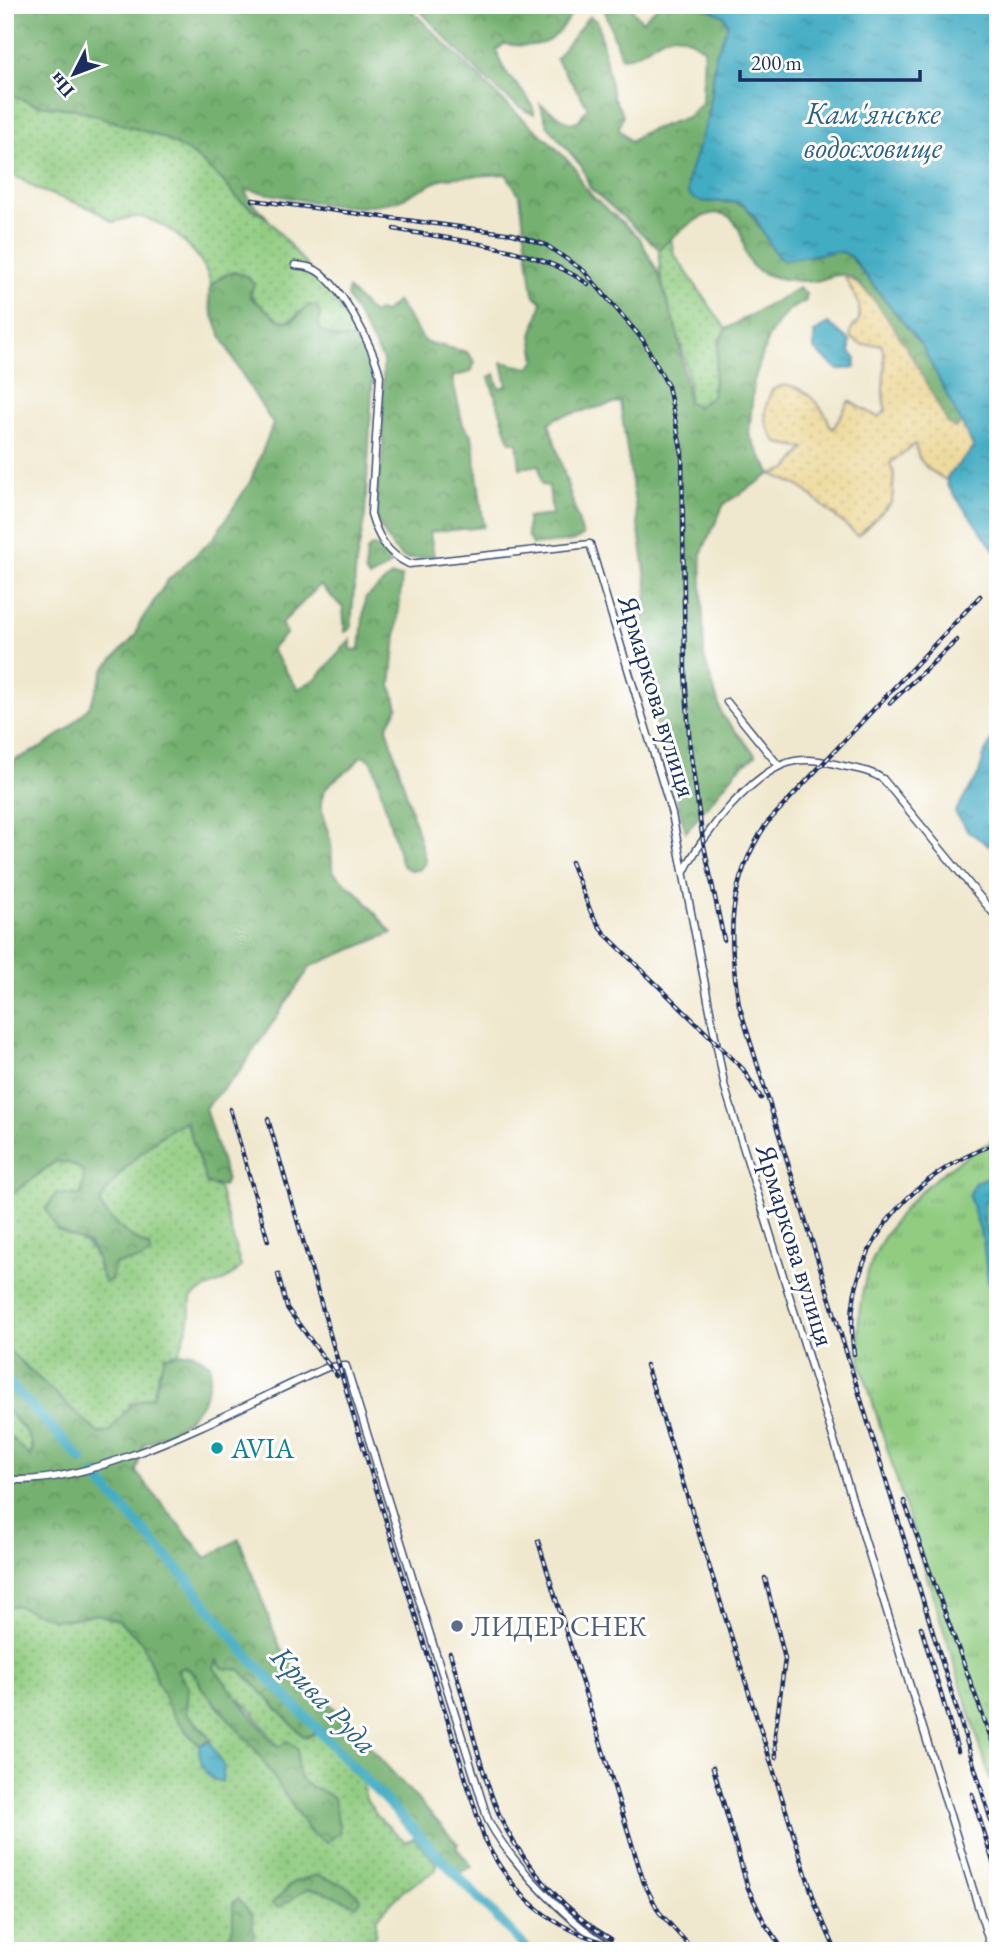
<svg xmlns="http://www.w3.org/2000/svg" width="1003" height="1956" viewBox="0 0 1003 1956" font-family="'EB Garamond',serif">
<defs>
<pattern id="grass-dots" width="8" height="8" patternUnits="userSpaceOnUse" patternTransform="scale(1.75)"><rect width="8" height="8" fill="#91cc81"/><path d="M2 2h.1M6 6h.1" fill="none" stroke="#76a66d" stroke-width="1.8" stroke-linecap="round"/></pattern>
<pattern id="forest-crowns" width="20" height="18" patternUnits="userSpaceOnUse" patternTransform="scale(1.75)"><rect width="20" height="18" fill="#74b06f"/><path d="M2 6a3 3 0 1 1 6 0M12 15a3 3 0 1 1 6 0" fill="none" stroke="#5e905e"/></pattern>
<pattern id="sand-dots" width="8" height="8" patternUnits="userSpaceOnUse" patternTransform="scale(1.75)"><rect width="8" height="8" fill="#eeda9e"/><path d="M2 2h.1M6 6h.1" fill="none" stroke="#ccbb8a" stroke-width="1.8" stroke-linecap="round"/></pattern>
<pattern id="park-tufts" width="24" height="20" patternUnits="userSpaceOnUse" patternTransform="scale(1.75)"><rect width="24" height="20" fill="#91cc81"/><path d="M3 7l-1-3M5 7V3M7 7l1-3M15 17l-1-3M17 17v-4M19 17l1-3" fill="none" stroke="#76a66d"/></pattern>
<pattern id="water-ripples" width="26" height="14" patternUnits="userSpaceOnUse" patternTransform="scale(1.75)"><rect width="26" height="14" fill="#43acc3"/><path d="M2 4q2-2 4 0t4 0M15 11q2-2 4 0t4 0" fill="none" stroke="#378ca2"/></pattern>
</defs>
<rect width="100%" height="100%" fill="#fff"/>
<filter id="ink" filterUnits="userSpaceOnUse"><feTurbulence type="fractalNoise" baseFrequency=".0143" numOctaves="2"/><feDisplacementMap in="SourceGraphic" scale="14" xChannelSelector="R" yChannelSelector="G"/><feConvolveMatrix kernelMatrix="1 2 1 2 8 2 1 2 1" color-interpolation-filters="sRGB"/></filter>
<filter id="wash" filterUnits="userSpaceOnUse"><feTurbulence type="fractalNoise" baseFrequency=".00686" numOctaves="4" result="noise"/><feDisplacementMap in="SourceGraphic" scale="28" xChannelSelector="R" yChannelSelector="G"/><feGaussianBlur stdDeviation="1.57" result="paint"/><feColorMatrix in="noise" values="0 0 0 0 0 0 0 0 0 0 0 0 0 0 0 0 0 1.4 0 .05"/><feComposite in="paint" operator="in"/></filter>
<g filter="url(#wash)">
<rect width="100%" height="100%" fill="#f0e8ce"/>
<path fill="url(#grass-dots)" stroke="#567e70" stroke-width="2" d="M5,93l32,12 39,4 88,29 24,13 35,30 15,18 30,20 61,73 30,47c-15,0 -30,1 -40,-11l1,-16 -11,-7 -22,18c-24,-9 -39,-30 -53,-51l-9,3 -14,11c-5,-30 -41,-63 -71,-69 -8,-1 -19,3 -27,5l-20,-13 -54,-19 -34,-20z
M671,239l3,15 52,75 -7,12 -7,55 -15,11 -9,-6c5,-52 -31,-100 -29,-152z
M186,1121l21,63 12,4 22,79c-17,19 -34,17 -50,31l-2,24 -10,31 -7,1 -13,16 -6,26 -22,8 -22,28 -10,2 -94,-87v-148l51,-38 16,3 13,9c-1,24 -13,37 -28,57 25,8 38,15 42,41l16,-7 27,-5 8,-12c-20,-10 -40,-23 -50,-43 11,-28 59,-71 86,-83z
M5,1408l26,30v19l-8,-4 -18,-21z
M14,1605l51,15 32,-6 22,7 23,21 16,41 28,49 13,13 1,11 15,-5 -8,-18 -21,-21 2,-25 -11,-17 7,-3c10,5 14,9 17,20l54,62 55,83 12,-41 -18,-7 -6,-6 -19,-31 -30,-39 -20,-18 -15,-22 2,-8 7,8 18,2 65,68 10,-5 46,49 4,17 12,18 28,25 8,-4 23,25 -1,7 -33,21 -27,28 -1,17 -18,15h-116l13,-14 -21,-33v23l-8,24h-147l-4,-3 -69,3v-342z"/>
<path fill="url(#forest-crowns)" stroke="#487066" stroke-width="2" d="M5,5h401l94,93 51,45 25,26 5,13 12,15 46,40 19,36 20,62 10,66 9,6 15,-11 7,-55 7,-12 73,-41 7,5v8l-19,10 -19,27 -14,43 -5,54 22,39 -47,30 -23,50 3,103 18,58 34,40 -19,15 -51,62 -50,-177 10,-47 1,-23 -27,-183 -62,15 -9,6 34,113 -10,5 -41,4 -5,-10v-17l25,-3 -3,-29 -7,-1 -3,-20 -19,3 -3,-26h-7l-21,-65 6,-3 4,14 8,-2 -5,-24 27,6 7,-7 -4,-26 10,-33 -9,-8 -13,-98 -14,-22 -62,4 -47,23 -36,6 -40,-3 -76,-15c3,13 15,19 23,30l-30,-20 -15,-18 -28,-25 -31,-18 -88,-29 -39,-4 -32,-12z
M415,5h162c-23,38 -29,44 -73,39l-7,6c4,29 37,44 37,64 -27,-6 -97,-86 -119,-109z
M603,5h26l13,16 17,-16h42l23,11 4,9 -14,41 -8,62 -1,73 31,2 10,4 33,50c23,6 47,-11 69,-3l74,92 40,77 -7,5 -7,-4c-15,-28 -73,-142 -103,-149 -10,-2 -21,5 -31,6 -15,1 -39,-2 -53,-9 -16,-8 -15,-20 -19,-35 -16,-51 -61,-7 -83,12l-69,-61 -8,-21 -35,-42 -7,-21 29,19 9,-2 10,-14 -32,-48 33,-43 9,6 15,75 10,18 -4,14 12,13 9,-8 47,-17 15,-14 2,-54c-43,-34 -46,5 -83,9z
M234,272l13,4 7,8 -4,13 29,23 13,1 17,-16h6l5,7 -1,17 15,9 25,1 14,35 -8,142 -9,47 -5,65 -6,4 -2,-24 -23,-23 -39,39 6,9 -16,16 27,40 19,-11 34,-39v11l9,-1 5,-50 26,-23 11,1 -11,109 7,21 -11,20 39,135 -7,8h-9l-8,-5 -29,-102 -8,-7 -5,1c-8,15 -22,17 -32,29 -16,19 0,37 3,58 1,9 0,18 2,28l27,23 32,38 -81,33 -72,106 -34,36 22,72 -4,6 -16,-2 -21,-63c-27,11 -76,56 -86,83 10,20 31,33 50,43l1,6 -9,6 -27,5 -4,16 -7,3 -8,-27 -7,-12 -32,-14 -11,-21 10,-16 26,3 2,-25 -12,-7 -16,-3 -51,38v-434l37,-18 27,-19 21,-22 15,-38 31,-33 3,-11 29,-44 45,-41 37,-57 23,-58c-14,-23 -76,-113 -62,-138 5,-7 16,-12 23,-14z
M348,289l25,25 5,-3 6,2 13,-12 28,41 42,10 8,10 -4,10 -19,5 11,48 9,11 12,91 -54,5 4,24 -27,3 -6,-3 -8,-8 -17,-29 -2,-12 9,-54v-93l-36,-63z
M372,546c9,0 17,11 18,19l-21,13 -4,-7 2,-20z
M5,1347l94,87 10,-2 22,-28 22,-8 12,-40 27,-4 18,12c3,44 -30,66 -66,80l-8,28 70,86 33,-19 42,111 177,194 -2,3 16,20 -13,6 -135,-143 -20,7 -63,-67 -18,-2 -6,-8 -3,8 60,76 5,3 8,-6 11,7c-5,40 7,32 36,50l6,34 -14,11 -16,-11 -55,-83 -54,-62c-3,-11 -7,-15 -17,-20l-7,3 11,17 -2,25 25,28 -12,5 -22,-24 -10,-17 -25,-62 -23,-21 -22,-7 -42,6 -41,-15 -9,4v-177l26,25c7,-19 -14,-35 -26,-49z
M316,1875c16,6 35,9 45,24l-4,7 -34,-15 -16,-2 -29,19 -6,-5 22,-21z
M238,1898l14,17 2,22 -13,14h-16l8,-24v-23z"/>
<path fill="url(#sand-dots)" stroke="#84847e" stroke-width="2" d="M844,275c38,16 84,112 104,149l7,4 7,-5 12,25 -29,32 -18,-12 -8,-10 -4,-14 -25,19 4,11 -2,28 -34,34 -57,-49 -30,-13 17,-5 17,-21 -27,-5c-15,-18 -16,-32 -6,-53 22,-14 41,7 54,25 3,6 2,10 7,14l16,-28 29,16 8,-6c-8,-26 4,-44 -5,-67l-19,1 -11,-7 -1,-7 9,-11v-15z"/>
<path fill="url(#park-tufts)" stroke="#567e70" stroke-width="2" d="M998,1138v666l-137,-439c-16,-108 45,-179 137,-227z"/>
<path fill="url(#water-ripples)" stroke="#2f6e90" stroke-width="2" d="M701,5h297v550l-51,-70v-8l27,-29 -52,-102 -71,-89 -8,-5h-8l-52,8c-17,-12 -21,-40 -38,-54 -16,-12 -44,5 -57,-13v-15l21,-64 7,-60 12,-29 -4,-9z
M828,323l22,18v11l6,7 -1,8 -17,3 -24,-21v-16z
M998,730v114l-9,2 -21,-15 -13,-19 24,-38 6,-22z
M998,1173v22l-14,8v18l14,42v31l-10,-11 -5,-42 -14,-45 6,-14z
M210,1742l14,25 -2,15c-19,-4 -22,-19 -23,-37z"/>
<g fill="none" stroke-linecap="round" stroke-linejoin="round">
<path stroke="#43acc3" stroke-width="10" d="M5,1379l77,81
M94,1475l91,102 62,78 282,296"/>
</g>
</g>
<g filter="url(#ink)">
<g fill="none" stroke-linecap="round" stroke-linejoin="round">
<g stroke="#3b4b6f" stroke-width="9">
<path id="minor" d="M295,265c5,1 11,1 16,3 28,10 63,80 69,108l-9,138c7,23 15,39 38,50l181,-20 82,270 53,274 267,863
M727,702l52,64
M684,872c17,-36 71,-104 111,-111 16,-3 32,1 48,5 14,3 28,5 40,13l115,140
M5,1479c88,11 240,-76 323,-112l18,-1 142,454c23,44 86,109 130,131"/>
</g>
<use href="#minor" stroke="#fff" stroke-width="6"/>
<g stroke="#1b2f5e" stroke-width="4.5">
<path id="rail" d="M253,200l260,34 33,11 38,26 59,69 25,46 14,67 3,219 5,77 13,92 21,99
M394,229c65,12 139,17 194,55
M980,596l-213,227c-41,62 -39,112 -28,182l259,838
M890,703l67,-63
M571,862l21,53 12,18 139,136 18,29
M230,1109l38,132
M268,1119l85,295 132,427c37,70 74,90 148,110
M278,1274l9,34 50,68
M854,1354c-15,-101 53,-179 144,-211
M646,1365l170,541 20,45
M904,1501l94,256
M538,1541l106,342 15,29 35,39
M765,1578l20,81 -10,75 1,24
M921,1627l37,124
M450,1653c17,52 31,127 55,174 23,43 64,88 106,112
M713,1767l35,121 16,34 20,29
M972,1794l26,84"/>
</g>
<use href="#rail" stroke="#fff" stroke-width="2" stroke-dasharray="5" stroke-linecap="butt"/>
</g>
</g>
<circle fill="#0f9aa8" stroke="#fff" stroke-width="2.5" cx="217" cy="1448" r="7"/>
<circle fill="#5c6f8a" stroke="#fff" stroke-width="2.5" cx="457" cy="1626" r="7"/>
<g text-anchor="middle" stroke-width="6" stroke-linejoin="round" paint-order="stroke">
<g font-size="28" fill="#1b2f5e" stroke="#fff">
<text transform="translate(658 696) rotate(73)" y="10">Ярмаркова вулиця</text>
<text transform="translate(796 1245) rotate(73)" y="10">Ярмаркова вулиця</text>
</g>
<g font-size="28" fill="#0d838f" stroke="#fff" text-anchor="start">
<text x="231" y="1458">AVIA</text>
</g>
<g font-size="28" fill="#4e5e75" stroke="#fff" text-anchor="start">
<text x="471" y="1636">ЛИДЕР СНЕК</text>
</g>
<g font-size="30" font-style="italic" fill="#2b6186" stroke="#fff">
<text x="873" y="124">Кам'янське<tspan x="873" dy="34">водосховище</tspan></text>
<text transform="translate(324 1700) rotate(46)" y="10">Крива Руда</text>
</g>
</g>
<rect width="1003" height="1956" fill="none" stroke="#fff" stroke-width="28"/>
<g transform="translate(74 74) rotate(228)" stroke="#ffffff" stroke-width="5" paint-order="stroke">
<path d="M0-5L12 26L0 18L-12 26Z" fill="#1b2f5e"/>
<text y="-10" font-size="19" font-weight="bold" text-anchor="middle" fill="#1b2f5e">Пн</text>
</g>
<path d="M740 70v10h180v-10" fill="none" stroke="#1b2f5e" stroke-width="3.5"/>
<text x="751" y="70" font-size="21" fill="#1b2f5e" stroke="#ffffff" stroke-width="5" paint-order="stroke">200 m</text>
</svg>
